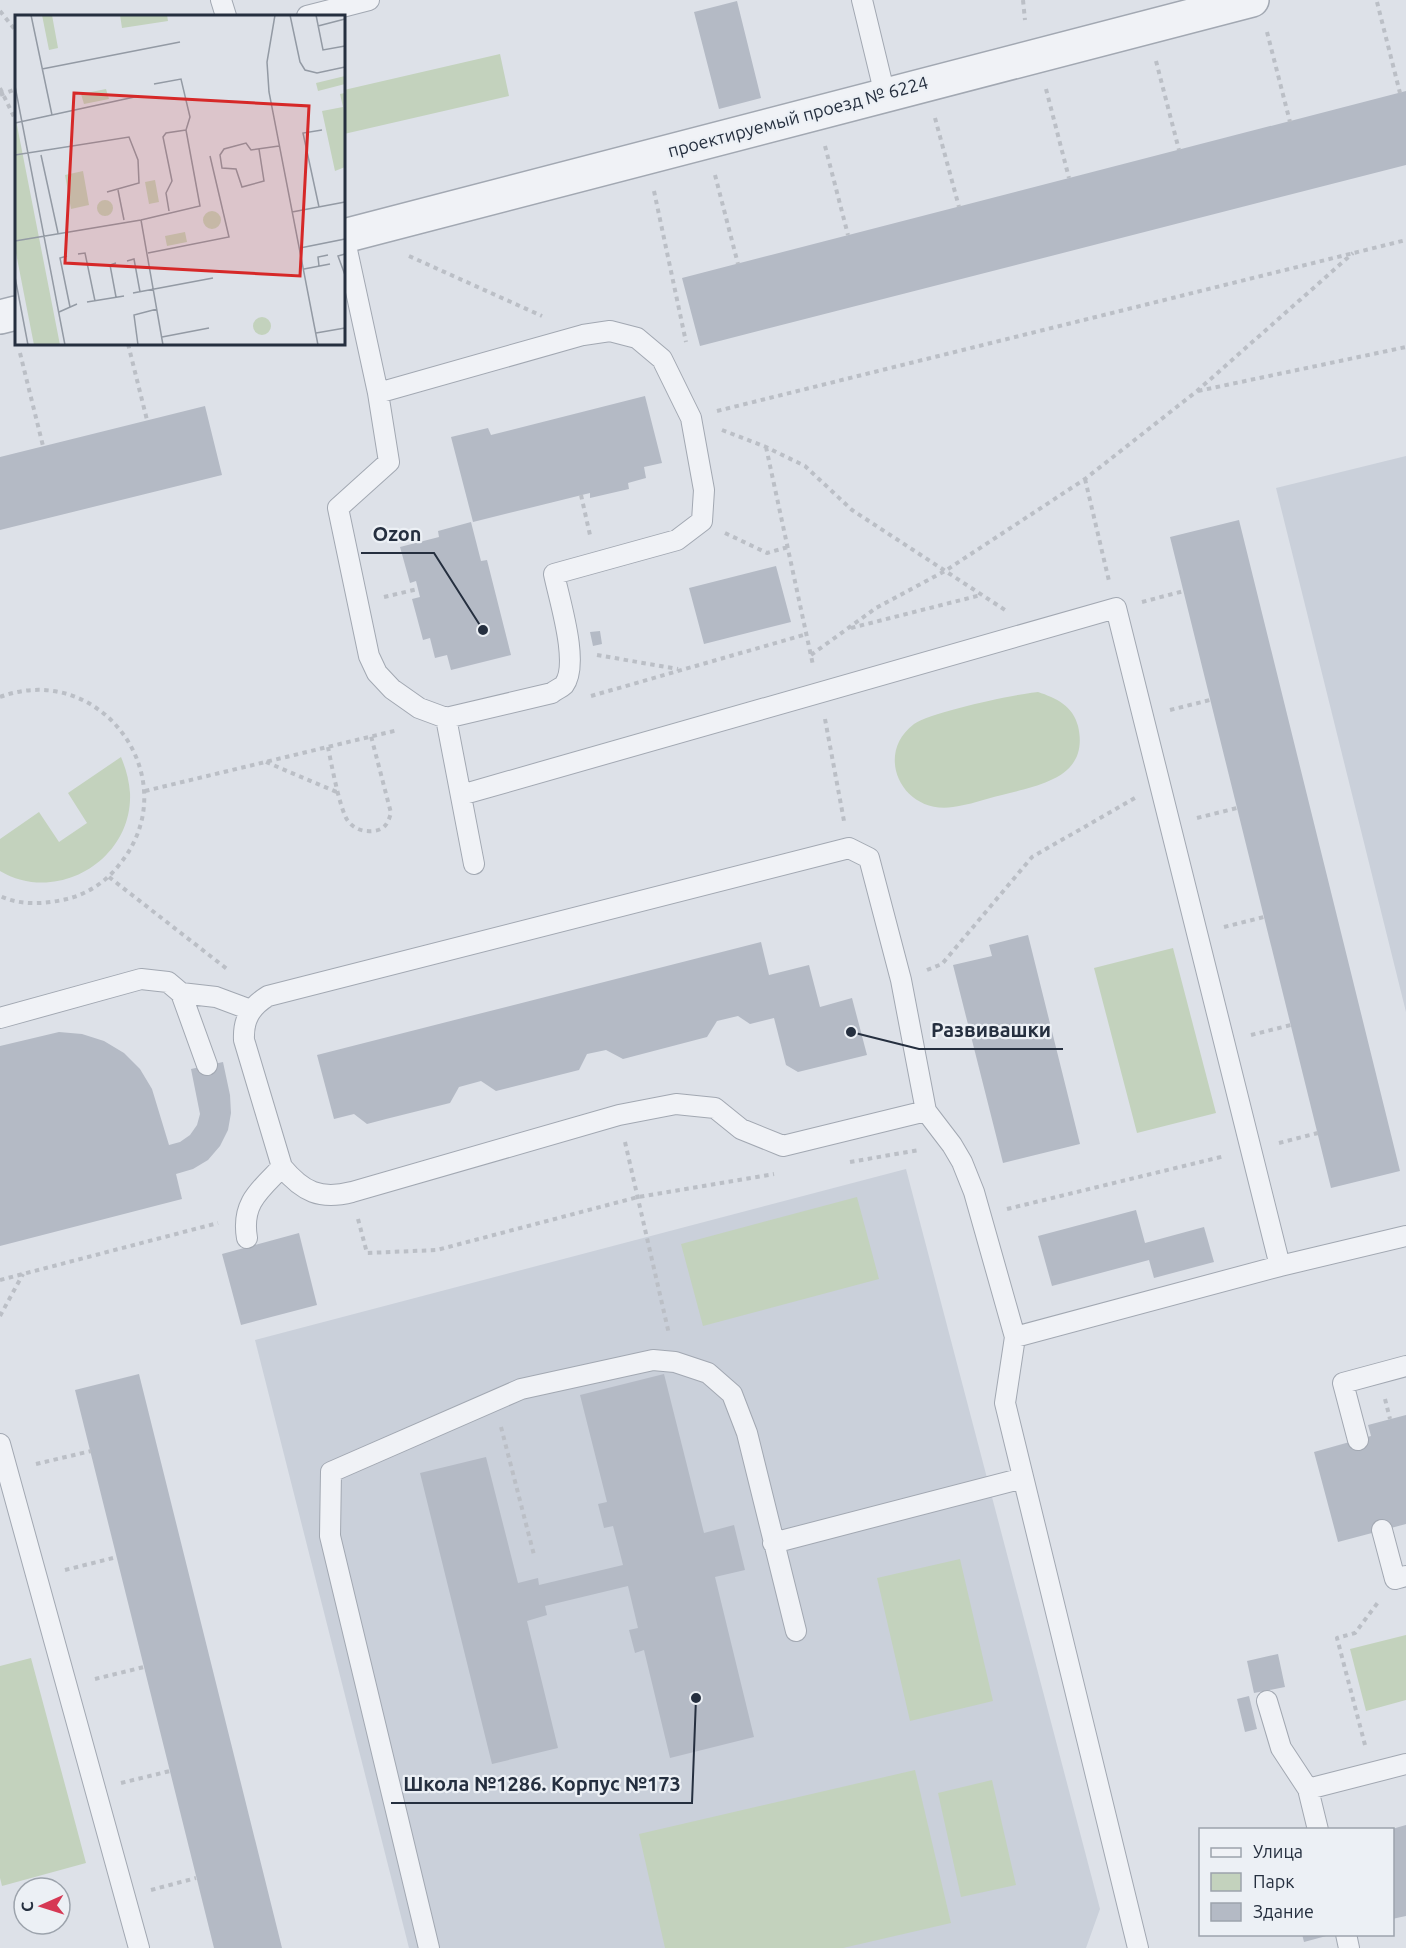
<svg xmlns="http://www.w3.org/2000/svg" width="1406" height="1948" viewBox="0 0 1406 1948" font-family="Ubuntu,sans-serif">
<rect width="100%" height="100%" fill="#dde1e8"/>
<path fill="#cad0da" d="M1406,456v556l-130,-524z
M906,1169l194,740 -14,39h-677l-154,-608z"/>
<path fill="#c3d2bd" d="M500,54l9,42 -165,38v-44z
M1038,692c18,6 35,14 40,34 12,52 -39,59 -76,69 -17,4 -33,10 -49,12 -50,8 -80,-52 -39,-83 17,-12 102,-30 124,-32z
M121,757c5,12 8,23 9,36 3,67 -73,112 -130,78v-32l39,-27 20,30 28,-19 -19,-30z
M1173,948l43,165 -79,20 -43,-165z
M857,1197l22,82 -176,47 -22,-82z
M960,1559l33,142 -83,20 -33,-143z
M1406,1635v65l-40,11 -16,-62z
M31,1658l55,205 -84,23 -2,-8v-212z
M915,1770l36,153 -108,25h-178l-26,-114z
M992,1780l24,105 -55,12 -23,-104z"/>
<path fill="#b4bac5" d="M737,1l24,97 -42,11 -25,-97z
M1406,91v74l-706,181 -18,-68z
M645,396l17,67 -18,4 2,11 -18,5 1,6 -39,9v-5l-117,29 -22,-85 37,-9 3,7z
M205,406l17,69 -222,55v-73z
M1239,520l161,651 -69,17 -161,-651z
M471,522l10,39 6,-1 24,95 -60,15 -4,-15 -12,3 -5,-20 -7,2 -11,-41 8,-2 -4,-16 -6,2 -10,-36 39,-10 -1,-6z
M776,566l15,56 -87,22 -15,-56z
M600,631l2,13 -9,2 -3,-14z
M1028,935l52,209 -77,19 -50,-198 39,-9 -3,-11z
M761,942l8,33 40,-10 11,42 32,-9 15,57 -69,17 -12,-7 -12,-47 -24,6 -12,-8 -21,5 -10,16 -84,22 -17,-9 -19,4 -8,16 -83,21 -15,-10 -22,6 -9,16 -64,16 -19,5 -13,-10 -20,5 -17,-64z
M59,1032l23,2 22,7 20,12 16,16 12,20 17,56 11,-3 10,-7 7,-10 3,-11 -9,-45 32,-7 7,33 1,18 -3,17 -8,16 -12,14 -15,9 -17,5 6,25 -182,47v-200z
M1136,1210l9,33 59,-16 10,35 -60,16 -5,-18 -97,26 -14,-50z
M299,1233l18,72 -76,20 -19,-71z
M139,1374l143,574h-68l-70,-281 -69,-277z
M664,1374l40,159 30,-8 11,45 -30,7 39,160 -84,21 -26,-108 -9,3 -6,-23 9,-2 -10,-42 -83,20 2,9 -20,6 31,127 -66,16 -72,-291 66,-16 32,126 20,-5 1,7 84,-20 -10,-39 -9,2 -6,-24 9,-2 -27,-107z
M1406,1415v109l-68,18 -24,-90 57,-16 -3,-11z
M1278,1654l7,33 -31,6 -7,-32z
M1249,1696l8,33 -12,3 -8,-33z
M1406,1825v91l-14,3v-90z
M1302,1934h28v1l-26,7z"/>
<g fill="none" stroke-linecap="round" stroke-linejoin="round">
<g stroke="#a2a8b2" stroke-width="22">
<path id="service" d="M221,0l5,16
M862,0l23,95
M307,16l62,-16
M344,236l34,157 11,69 -51,46 31,148 8,17 15,16 27,19 27,10 106,-25c3,-3 9,-5 12,-8 16,-21 -5,-86 -10,-111l123,-34 25,-19 2,-31 -13,-72 -29,-59 -25,-21 -27,-7 -27,4 -205,58
M446,718l28,146
M461,795l655,-187 164,658
M181,993l26,72
M0,1018l141,-39 27,3 13,11 35,4 35,13
M926,1111l-143,35 -42,-17 -26,-21 -39,-4 -57,11 -267,77c-32,8 -49,0 -70,-25l-38,-127c-1,-20 6,-33 24,-44l581,-148 20,10 32,122 25,131 26,34 10,17 12,30 41,145 -10,66 133,545
M247,1238c-6,-35 13,-48 35,-71
M1015,1337l265,-71 126,-30
M1358,1440l-15,-57 63,-17
M0,1444l139,504
M1382,1530l13,49 11,-3
M773,1543l250,-65
M1267,1701l14,47 27,41
M1318,1830l-10,-41 98,-25
M1346,1934l3,14
M429,1948l-99,-412 1,-64 190,-83 132,-29 22,2 33,11 24,21 15,39 49,198"/>
</g>
<g stroke="#a2a8b2" stroke-width="36">
<path id="minor" d="M344,236l908,-236
M0,317l16,-4"/>
</g>
<path stroke="#bbbfc6" stroke-width="4" stroke-dasharray="4.5 4.5" stroke-linecap="butt" d="M1023,0l2,20
M1377,2l23,91
M0,11l16,20
M1267,32l23,90
M1156,61l23,89
M0,88l16,33
M1046,89l23,89
M0,95l16,-6
M935,118l24,89
M825,146l23,89
M715,175l23,89
M654,191l32,151
M409,256l133,60
M128,344l19,76
M20,353l23,93
M1198,391l208,-44
M717,411l689,-171
M722,430l44,17 39,19 47,44 153,100
M766,447l47,218
M1085,479l24,102
M581,495l9,40
M725,533l42,20 21,-6
M384,597l34,-8
M1142,602l42,-11
M851,628l130,-33
M597,655l81,14
M811,655l65,-47 69,-37 140,-92 112,-88 156,-138
M591,696l216,-62
M0,697c102,-38 189,84 119,168 -13,17 -32,29 -52,34 -22,5 -46,7 -67,-3
M1170,710l40,-10
M825,719l19,102
M328,747c3,15 12,64 20,74 6,8 15,11 25,10 12,-1 15,-8 18,-18l-20,-77
M266,762l73,31
M145,791l253,-61
M1197,818l40,-10
M109,877l118,92
M1224,927l40,-10
M927,970l15,-6 90,-107 103,-59
M1251,1035l40,-10
M625,1142l44,192
M1279,1143l39,-10
M850,1162l69,-12
M1007,1209l218,-53
M358,1219l9,34 70,-3 201,-53 136,-23
M0,1280l218,-57
M0,1316l23,-42
M1385,1399l5,20
M501,1427l33,128
M36,1464l55,-13
M65,1570l52,-13
M95,1679l49,-12
M1365,1745l-28,-107 18,-5 24,-32
M121,1783l49,-12
M151,1890l45,-12"/>
<use href="#service" stroke="#f0f2f6" stroke-width="20"/>
<use href="#minor" stroke="#f0f2f6" stroke-width="33"/>
</g>
<g text-anchor="middle" stroke-width="4.5" stroke-linejoin="round" paint-order="stroke">
<g font-size="18" fill="#252f3f" stroke="#ecf0f5">
<text transform="translate(798 117) rotate(-15)" y="6">проектируемый проезд № 6224</text>
</g>
</g>
<g transform="translate(15 15)">
<rect width="330" height="330" fill="#dde1e8"/>
<path d="M27,0h10l6,33 -9,2zM105,0h47l1,6 -46,7zM330,61v8l-27,7 -2,-8zM91,74l3,10 -25,5 -3,-10zM330,78v74l-10,4 -13,-60 21,-4 -3,-13zM0,100l45,230h-26l-19,-97zM68,156l6,34 -18,4 -6,-34zM140,165l4,22 -10,2 -4,-22zM82 193a8 8 0 1 1 16 0a8 8 0 1 1-16 0ZM188 205a9 9 0 1 1 18 0a9 9 0 1 1-18 0ZM170,217l2,10 -20,4 -2,-10zM238 311a9 9 0 1 1 18 0a9 9 0 1 1-18 0Z" fill="#c3d2bd"/>
<path fill="none" stroke="#939aa4" stroke-width="1.5" d="M16,0l21,100M260,0l-8,47 2,30 49,253M275,0l10,47 5,8 12,3 28,-6M301,0l7,35 22,-4M303,11l27,-7M27,54l138,-27M0,71l50,259M0,108l124,-27M244,134l5,32 -22,6 -6,-18 -14,-1 -2,-13 4,-6 22,-6 5,7 28,-4M0,140l114,-18 9,23 1,23 -32,9M26,140l17,78M103,175l6,30M304,192l-16,-74 19,-3M154,196l-3,-18 6,-12 -9,-44 3,-4 20,-3M277,197l53,-10M126,205l22,125M0,226l126,-21 59,-14 -14,-76 4,-13 -9,-38 -27,5M285,233l45,-9M133,238l81,-16 -19,-81M63,239l7,-1 10,48M330,239l-7,2 7,19M52,241l-7,2 10,49M112,246l7,-2 6,33M101,248l-6,2 6,32M304,251l-1,-9 10,-2M289,254l26,-5M0,262l13,68M118,278l80,-15M72,287l37,-6M44,297l18,-8M301,318l29,-5M147,322l47,-9M123,330l-4,-30 23,-6"/>
<path fill="#d62828" fill-opacity="0.15" stroke="#d62828" stroke-width="3" d="M59,78l235,13 -9,170 -235,-13z"/>
<rect width="330" height="330" fill="none" stroke="#252f3f" stroke-width="3"/>
</g>
<path fill="none" stroke="#252f3f" stroke-width="2" d="M483 630L434 553H361M851 1032L919 1049H1063M696 1698L692 1803H391"/>
<g fill="#252f3f" stroke="#ecf0f5" stroke-width="2">
<circle cx="483" cy="630" r="6"/>
<circle cx="851" cy="1032" r="6"/>
<circle cx="696" cy="1698" r="6"/>
</g>
<g font-size="20" text-anchor="middle" font-weight="bold" fill="#252f3f" stroke="#ecf0f5" stroke-width="4.5" stroke-linejoin="round" paint-order="stroke">
<text x="397" y="541">Ozon</text>
<text x="991" y="1037">Развивашки</text>
<text x="542" y="1791">Школа №1286. Корпус №173</text>
</g>
<rect x="1199" y="1828" width="195" height="108" fill="#ecf0f5" stroke="#9ca3ac" stroke-width="1.5"/>
<rect x="1211" y="1848" width="30" height="9" fill="#f0f2f6" stroke="#9ca3ac" stroke-width="1.5"/>
<text x="1253" y="1858" font-size="18" fill="#252f3f">Улица</text>
<rect x="1211" y="1873" width="30" height="18" fill="#c3d2bd" stroke="#9ca3ac" stroke-width="1.5"/>
<text x="1253" y="1888" font-size="18" fill="#252f3f">Парк</text>
<rect x="1211" y="1903" width="30" height="18" fill="#b4bac5" stroke="#9ca3ac" stroke-width="1.5"/>
<text x="1253" y="1918" font-size="18" fill="#252f3f">Здание</text>
<g transform="translate(42 1906) rotate(267)"><circle r="28" fill="#ecf0f5" stroke="#9ca3ac" stroke-width="1.5"/>
<path d="M0-4.5L10 22L0 15L-10 22Z" fill="#d63854"/>
<text y="-9" font-size="16" font-weight="bold" text-anchor="middle" fill="#252f3f">С</text>
</g>
</svg>
